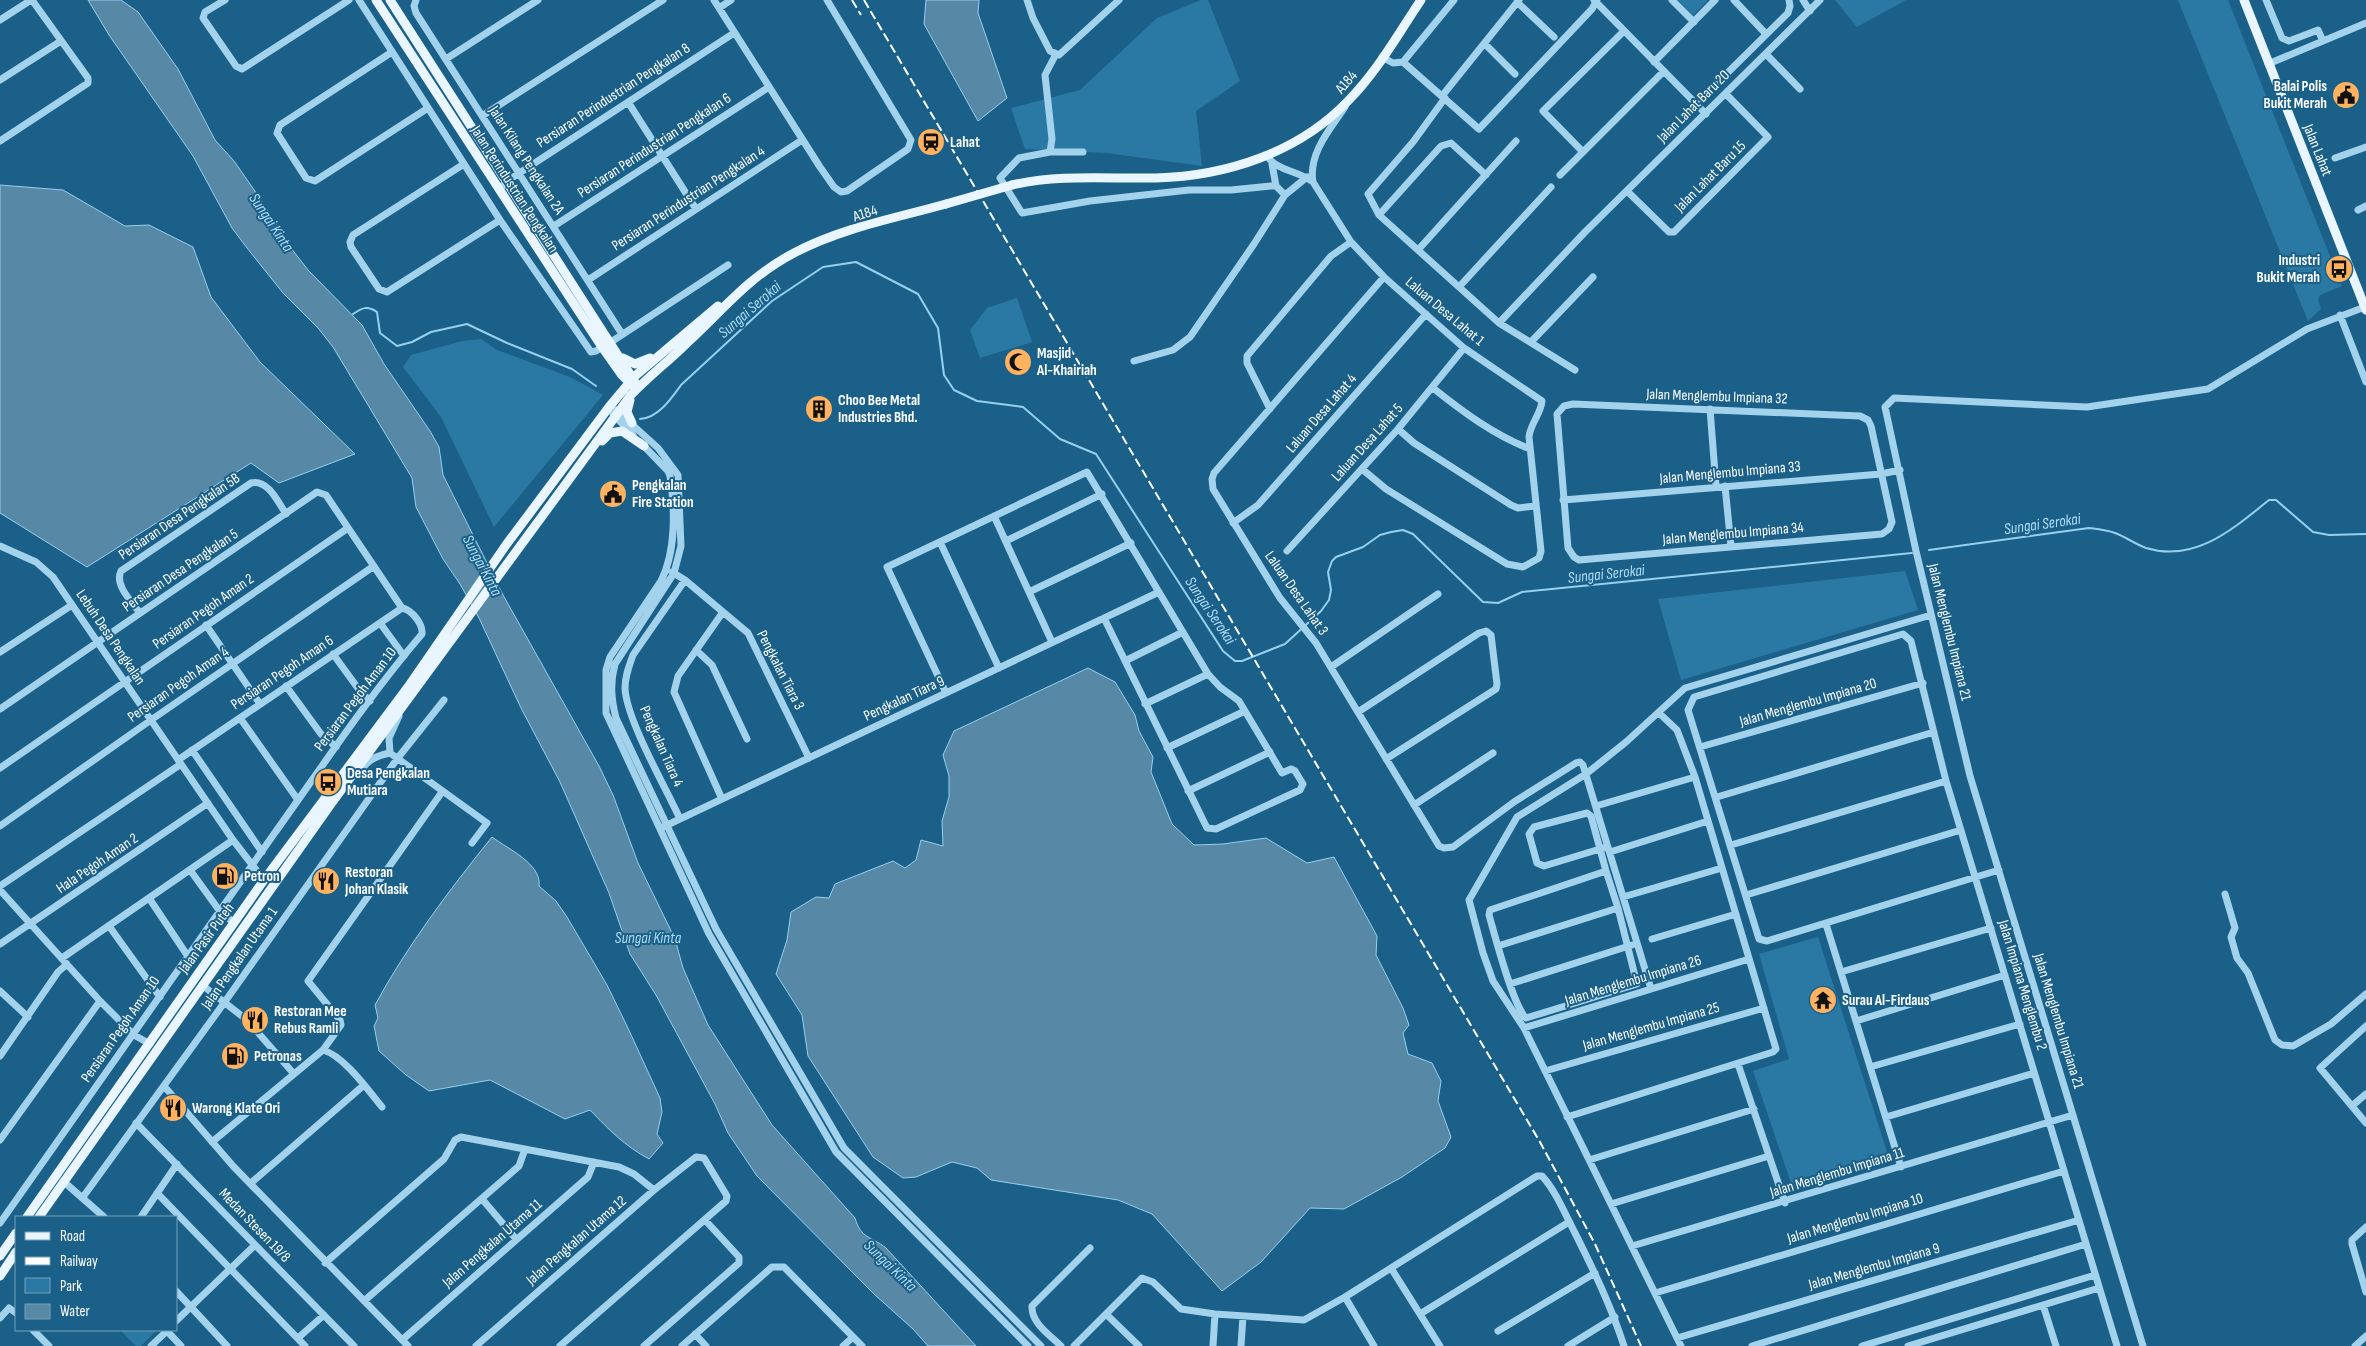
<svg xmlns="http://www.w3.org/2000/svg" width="2366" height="1346" viewBox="0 0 2366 1346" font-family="'Sofia Sans Condensed',sans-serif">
<rect width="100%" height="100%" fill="#1a6089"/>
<path fill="#2a79a5" d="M1201,0h7l32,81 -44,30 6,55 -95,-13 -82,-4 -14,-41 69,-18 77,-72z
M1678,0h30l-15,15z
M1835,0h71l-49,27z
M2178,0h50l114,286 -22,9 -2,5 3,9 -13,12z
M1017,298l15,44 -52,16 -10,-28 17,-22z
M481,339l16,11 73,27 33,18 -109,132 -53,-110 -38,-50 8,-12 51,-14z
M1905,571l13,39 -237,70 -23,-81z
M1818,937l72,224 -97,28 -40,-118 36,-12 -30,-105z
M120,1330h37l-16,16h-5z"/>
<path fill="#5788a6" stroke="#96d0ef" d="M88,0h33l17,12 40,57 37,71 19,21 25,36 32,51 17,22 54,55 22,39 46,67 9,16 4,28 60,120 96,171 14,29 25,68 37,76 8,29 25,57 64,100 83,93c6,21 16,18 31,30l90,98h-48l-15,-17 -38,-34 -118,-119 -29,-43 -13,-29 -59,-109 -26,-41 -21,-61 -49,-111 -39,-74 -42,-90 -19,-34 -17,-25 -27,-52 -4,-29 -79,-131 -15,-19 -35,-35 -36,-45 -15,-20 -39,-72 -84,-121z
M926,0h53l-1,13 29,85 -29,23 -54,-97z
M0,185l63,5 62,36 24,-1 44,22 18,50 49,65 95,92 -76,29 -28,-20 -164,104 -87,-54z
M1088,668l27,14 20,33 4,16 14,26 -2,15 21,52 22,21 29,-1 43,-6 41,25 27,-6 43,79 -1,19 27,53 6,17 -6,8 5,21 24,9 9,18 -3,20 13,36 -6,11 -43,29 -58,32 -34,-1 -49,54 -39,29 -70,-77 -34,-14 -127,-20 -14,-12 -25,-6 -36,15 -13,1 -30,-21 -65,-101 -6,-41 -26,-41 11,-34 4,-28 25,-15 13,1 6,-14 58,-23 12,7 11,-8 5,-20 22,6 -1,-25 7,-24v-21l-6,-21 11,-24z
M492,837c16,12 50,27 47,49l17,15 11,16 40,68 20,41 33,72 2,14 -5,22 6,9 -14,16c-24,-13 -40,-29 -59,-49l-25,9 -75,-39 -61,11 -23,-16 -27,-24 -5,-25 4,-8 -3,-13c32,-59 75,-116 117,-168z"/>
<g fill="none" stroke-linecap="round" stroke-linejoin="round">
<path stroke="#96d0ef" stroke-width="2" d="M353,314c9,-6 14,-9 24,-2l3,21 17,13 15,-4 19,-10 36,-8 40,19 65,26 24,17
M640,419c18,-1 31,-20 41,-34l91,-84 51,-34 33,-5 62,32 20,34 6,47 10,15 23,11 46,6 37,32 36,15 127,197 12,10h7l43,-17 36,-33 8,-11 2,-10 -3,-18 4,-11 4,-4 27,-10 17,-12 11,-3 12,-2 10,4 70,68 15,1 24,-11 390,-39
M1929,550l160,-22c8,1 18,2 26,5 11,4 20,11 31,15 49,15 87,-19 123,-48h7l37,32 16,3 37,-1"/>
<path stroke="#a3d2ed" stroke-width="7" d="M225,0l-20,12 -2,6 33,48 6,3 107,-69
M359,0l141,220 91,132 5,-1 15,-9 117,-77
M416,0l-2,6 2,7 206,321
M714,0l106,167 14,20 7,5 6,-1 61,-42 3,-9 -84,-140
M1027,0l6,18 17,33 9,4 60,-55
M1594,0l112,114
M1672,0l22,22
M1734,0l32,34
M1803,0l7,11
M2266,0l16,38 7,3 29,-11 5,11
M1517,2l37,35
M719,8l12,-8
M0,20l31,-20
M1485,44l30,30
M392,52l-112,73 -3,8 29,45 9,3 113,-73
M1056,54l-11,21 7,64 -2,13 -31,6 -19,20 22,35 68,-12 99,-11h42l40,-4h5l9,9 22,-18
M1766,54l34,35
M1382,57l11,6 10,-1 76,67 113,-120 5,-9
M446,59l92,-59
M1403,62l51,-62
M1654,62l61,-62
M2268,64l98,-41
M0,80l61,-39
M1442,96l77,-96
M1445,98l-32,44 -45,52 11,21 120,108 76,47
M628,102l68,107
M1696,104l92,-91 2,-7 -1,-6
M482,116l181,-116
M0,141l88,-58v-5l-56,-78
M1050,152h33
M1583,152l-40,-41 81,-80
M1267,156c10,15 32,15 46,26l38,60 33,35 80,71 78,53c-1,13 -12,23 -13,36l12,114 -2,7 -16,9 -16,-3 -121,-75 -24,-20
M2335,158l31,-11
M464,164l-111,71 -3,7 1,5 28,42 8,3 113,-72
M1272,164l4,22
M1560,175l104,-104
M1313,182c-5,-28 17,-53 32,-75
M499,190l8,-9 227,-148
M1627,191l42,41h5l94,-95 -42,-43
M2358,210l8,-4
M1379,215l62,-69 10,-3 35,32
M554,226l215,-139
M1418,250l98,-109
M1384,277l-170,196 -2,6 1,10 67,109 36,45 123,203 5,2 9,-1 61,-45 62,-39 4,-1 3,3 68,224
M588,280l214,-140
M1459,287l92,-100
M2340,315l26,67
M1499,323l86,-91 235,-232
M1531,342l62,-65
M1134,361l39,-11 17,-13 64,-93 31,-49
M1433,388c30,24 61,47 97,61
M1573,404l287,12 8,4 3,6 21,96 -3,7 -7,5 -303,26 -5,-3 -6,-9 -11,-134 7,-8z
M1270,409l-23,-46v-7l84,-100 20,-14
M1710,409l6,77
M616,410l42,38 20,27 3,71 -7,27 -59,91c-5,19 -4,34 1,54l100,211 128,219 197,198
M613,414l20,21
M1398,429l16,14 97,62 7,3 17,-2
M640,442l28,29 2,5c5,33 6,75 -9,105l-51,76 -4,13v43l103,221 127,218 192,194
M1725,486l6,60
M1563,500l318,-26 19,-4
M994,516l58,126
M1233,523l25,-18 168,-191
M1006,541l96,-47
M940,542l59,126
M0,546l36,16 17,15 180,263 31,40
M1287,551l111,-122 66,-81
M672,572l13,8 63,53 61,125
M1029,592l102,-49
M140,613c-8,-11 -26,-28 -19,-42l130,-88c17,-4 27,19 35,31
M380,623l24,33
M206,625l54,79
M696,650l16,15 35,74
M0,652l72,-47
M333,654l27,37 10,10
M1125,661l58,-29
M1331,667l107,-73
M286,686l35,48 15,13
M946,693l-59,-126 200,-95 121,202 12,13 19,14 43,72 9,-4 4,2 8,13 -3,6 -84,39 -9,-1 -103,-210
M1145,704l63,-30
M0,709l317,-217 9,3 76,113c10,2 21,16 20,26 -54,63 -100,133 -148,200 -92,129 -182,260 -274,389
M1358,712l121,-79 7,-2 5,4 6,49 -1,5 -110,70
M399,716l-10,22 1,15 97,70 -15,20
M240,718l58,82
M1700,747l223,-64
M1167,748l78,-37
M192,750l70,102
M178,760l224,-152
M0,768l348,-240
M358,773c10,-12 16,-17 32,-20
M1188,791l82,-39
M1717,797l217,-65
M722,799l-48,-107 4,-16 45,-64
M1414,805l79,-52
M1596,806l99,-29
M680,819c-14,-31 -54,-100 -55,-131 0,-12 4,-22 8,-33l52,-75
M0,826l151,-106 223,-154
M663,827l496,-235
M1731,845l215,-64
M1610,852l98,-31
M190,870l29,40 15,13
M1999,870l-23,7 -209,64 -8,-2 -71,-229 6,-13 209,-63 8,7 35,140 171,565
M1606,871l12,37 19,76 -111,34c-13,-12 -31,-82 -37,-103l1,-5z
M1606,871l-15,-55 -4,-3 -53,14 -5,7 8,29 7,3 56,-17 8,-2
M0,886l181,-122
M0,890l100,111 34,34 16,9
M2225,894l10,34 -4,9 6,21 11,15 27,67 7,5 11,1 38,-22 35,-30
M1746,895l215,-65
M1623,897l99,-29
M149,898l38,57
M1826,924l75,243
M109,926l51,71
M1652,939l84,-25
M0,944l208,-141
M1498,946l120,-38
M62,958l171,-118
M1841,972l150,-44
M1510,984l122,-39
M202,985l45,35 47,54
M0,991l28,26
M1856,1021l149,-46
M2366,1026l-46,42 46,55
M1524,1028l225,-69
M323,1050c21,6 45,40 59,57
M0,1056l58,-84 9,-8
M1738,1064l47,139
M1870,1067l150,-43
M1545,1071l219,-63
M164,1086l69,80 175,180
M2352,1106l14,-12
M1567,1117l206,-65 3,-3 -81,-272 -18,-47 -18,-17
M1886,1117l148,-44
M136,1123l218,223
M0,1140l100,-139
M212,1142l111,-92 18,-25 -1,-5 -32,-39 134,-189
M1589,1160l165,-51
M63,1181l41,36
M251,1183l113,-98
M157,1193l148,153
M83,1197l141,-194 173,-244 47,-59
M482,1199l34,40
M1611,1204l158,-48
M141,1217l36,-53
M2366,1227l-14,13v4l14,48
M1632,1246l441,-131
M325,1263l119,-104 11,-19 6,-3 158,30 15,7 20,16
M1391,1268l49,78
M176,1291l51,55
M1655,1293l409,-122
M1345,1297l192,-121h5c14,15 23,38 33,57 19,38 36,73 49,113
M364,1301l155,-135 6,-17
M2043,1305l13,41
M1106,1314l33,32
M1420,1314l149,-92
M0,1318l9,-10 7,5
M176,1321l79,-76
M33,1330l16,16
M167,1331l14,15
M1498,1331l97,-58
M695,1334l11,12
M298,1338l26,-23
M1677,1338l402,-118
M402,1340l186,-163 6,-15
M151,1346l17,-16
M476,1346l178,-156 42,-33 8,1 23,38 -1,5 -166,145
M644,1346l95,-83v-6l-34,-37
M682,1346l90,-79h12l78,79
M843,1346l10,-9
M1061,1346c-11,-11 -30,-23 -29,-40l58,-58
M1074,1346l68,-68 11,4 28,27 34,5 89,6 41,-23 29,49
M1213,1346l2,-32
M1241,1346l2,-30
M1568,1346l47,-29
M1681,1346l-157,-318 -31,-47 -10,-28 -14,-53 48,-83 69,-43 40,-32 59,-54 246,-73
M1752,1346l334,-102
M1862,1346l233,-71
M1908,1346l191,-58
M2143,1346l-173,-570 -54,-225 -31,-144 9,-9 193,9 121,-18 99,-60 58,-22
M2355,1346l11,-10"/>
<path stroke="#e9f6ff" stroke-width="9" d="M376,0l226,347 19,27 12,12
M390,0l245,382
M2244,0l122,310
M1012,185c48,-11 95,-6 144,-7 70,-2 142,-25 192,-77 29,-29 50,-67 73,-101
M623,358l12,6 15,-6
M630,400l-3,12 5,11
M602,441l8,-8 12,-2 22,15
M27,1217l237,-337 144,-193 98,-142 103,-138 26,-31 83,-70
M39,1217l292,-413 300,-409c18,-19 38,-34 56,-52 37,-34 61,-66 107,-90 47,-25 102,-35 152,-49
M0,1256l16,-23
M0,1276l16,-24"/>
<path stroke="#fff" stroke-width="2" stroke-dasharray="9 4" stroke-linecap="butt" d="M852,0l9,15
M864,0l676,1142 55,102 46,102"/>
<path stroke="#e9f6ff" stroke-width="9" d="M946,204l66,-19"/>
</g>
<defs>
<g id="civic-disc" transform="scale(1.4375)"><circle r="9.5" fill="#ffb25f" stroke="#1a6089"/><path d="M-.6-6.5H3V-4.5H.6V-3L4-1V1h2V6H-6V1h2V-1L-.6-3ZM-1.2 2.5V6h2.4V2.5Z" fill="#111"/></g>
<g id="station-disc" transform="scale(1.4375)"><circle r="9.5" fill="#ffb25f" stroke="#1a6089"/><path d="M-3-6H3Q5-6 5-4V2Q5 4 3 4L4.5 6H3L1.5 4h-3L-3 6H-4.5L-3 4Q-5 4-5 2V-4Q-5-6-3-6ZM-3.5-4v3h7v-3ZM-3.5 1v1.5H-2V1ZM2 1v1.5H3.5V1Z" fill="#111"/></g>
<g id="bus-disc" transform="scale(1.4375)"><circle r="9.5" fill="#ffb25f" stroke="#1a6089"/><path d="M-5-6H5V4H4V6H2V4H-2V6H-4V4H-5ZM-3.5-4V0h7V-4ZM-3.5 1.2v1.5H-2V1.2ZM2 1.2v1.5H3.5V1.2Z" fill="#111"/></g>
<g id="mosque-disc" transform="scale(1.4375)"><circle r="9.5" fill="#ffb25f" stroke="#1a6089"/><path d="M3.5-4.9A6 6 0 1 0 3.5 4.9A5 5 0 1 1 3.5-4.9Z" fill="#111"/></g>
<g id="building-disc" transform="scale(1.4375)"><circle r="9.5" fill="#ffb25f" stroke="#1a6089"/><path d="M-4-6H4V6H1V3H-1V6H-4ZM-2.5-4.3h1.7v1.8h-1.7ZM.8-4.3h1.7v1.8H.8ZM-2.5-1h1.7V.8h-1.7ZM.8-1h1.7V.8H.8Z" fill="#111"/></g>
<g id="fuel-disc" transform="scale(1.4375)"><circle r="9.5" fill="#ffb25f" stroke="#1a6089"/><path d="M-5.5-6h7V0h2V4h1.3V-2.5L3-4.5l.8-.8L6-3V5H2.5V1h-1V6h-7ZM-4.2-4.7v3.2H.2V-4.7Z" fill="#111"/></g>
<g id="restaurant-disc" transform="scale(1.4375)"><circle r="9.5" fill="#ffb25f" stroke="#1a6089"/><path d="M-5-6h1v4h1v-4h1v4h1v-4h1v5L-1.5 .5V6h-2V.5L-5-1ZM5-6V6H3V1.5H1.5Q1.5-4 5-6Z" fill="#111"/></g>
<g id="temple-disc" transform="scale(1.4375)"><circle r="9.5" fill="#ffb25f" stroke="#1a6089"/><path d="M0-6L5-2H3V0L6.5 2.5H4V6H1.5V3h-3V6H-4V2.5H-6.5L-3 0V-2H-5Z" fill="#111"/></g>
</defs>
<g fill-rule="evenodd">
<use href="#civic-disc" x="2346" y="95"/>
<use href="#station-disc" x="931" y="142"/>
<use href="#bus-disc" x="2339" y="269"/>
<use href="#mosque-disc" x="1018" y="362"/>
<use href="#building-disc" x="819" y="409"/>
<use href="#civic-disc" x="613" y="494"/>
<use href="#bus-disc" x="328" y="782"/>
<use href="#fuel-disc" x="225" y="876"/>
<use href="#restaurant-disc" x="326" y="881"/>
<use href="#temple-disc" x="1823" y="1000"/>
<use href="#restaurant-disc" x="255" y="1020"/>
<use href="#fuel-disc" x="235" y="1056"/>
<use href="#restaurant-disc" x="173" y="1108"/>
</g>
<g text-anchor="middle" stroke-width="4" stroke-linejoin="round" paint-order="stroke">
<g font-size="15" fill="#fff" stroke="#1a6089">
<text transform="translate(1346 82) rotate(-49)" y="5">A184</text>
<text transform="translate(613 95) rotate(-33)" y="5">Persiaran Perindustrian Pengkalan 8</text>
<text transform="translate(1693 106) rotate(-45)" y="5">Jalan Lahat Baru 20</text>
<text transform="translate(654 145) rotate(-33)" y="5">Persiaran Perindustrian Pengkalan 6</text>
<text transform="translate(2318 150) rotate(68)" y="5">Jalan Lahat</text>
<text transform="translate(527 160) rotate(57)" y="5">Jalan Kilang Pengkalan 2A</text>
<text transform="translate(1710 176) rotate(-45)" y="5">Jalan Lahat Baru 15</text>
<text transform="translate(515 189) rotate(57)" y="5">Jalan Perindustrian Pengkalan</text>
<text transform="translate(688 198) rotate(-33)" y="5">Persiaran Perindustrian Pengkalan 4</text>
<text transform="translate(865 213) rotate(-17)" y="5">A184</text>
<text transform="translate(1445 311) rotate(40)" y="5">Laluan Desa Lahat 1</text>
<text transform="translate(1717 396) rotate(2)" y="5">Jalan Menglembu Impiana 32</text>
<text transform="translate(1321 413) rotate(-49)" y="5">Laluan Desa Lahat 4</text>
<text transform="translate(1367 442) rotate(-48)" y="5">Laluan Desa Lahat 5</text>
<text transform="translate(1730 472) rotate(-5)" y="5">Jalan Menglembu Impiana 33</text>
<text transform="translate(179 516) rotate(-34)" y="5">Persiaran Desa Pengkalan 5B</text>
<text transform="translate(1733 533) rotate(-5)" y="5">Jalan Menglembu Impiana 34</text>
<text transform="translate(180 570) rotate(-34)" y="5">Persiaran Desa Pengkalan 5</text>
<text transform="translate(1297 593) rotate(55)" y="5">Laluan Desa Lahat 3</text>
<text transform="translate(203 611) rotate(-35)" y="5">Persiaran Pegoh Aman 2</text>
<text transform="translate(1950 632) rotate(76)" y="5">Jalan Menglembu Impiana 21</text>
<text transform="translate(111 637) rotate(56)" y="5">Lebuh Desa Pengkalan</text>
<text transform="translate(781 670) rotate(63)" y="5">Pengkalan Tiara 3</text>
<text transform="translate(282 672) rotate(-34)" y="5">Persiaran Pegoh Aman 6</text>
<text transform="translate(178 684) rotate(-35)" y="5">Persiaran Pegoh Aman 4</text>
<text transform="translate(904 698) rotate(-25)" y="5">Pengkalan Tiara 9</text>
<text transform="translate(355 699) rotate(-53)" y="5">Persiaran Pegoh Aman 10</text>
<text transform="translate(1808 702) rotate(-16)" y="5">Jalan Menglembu Impiana 20</text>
<text transform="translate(662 746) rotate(66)" y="5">Pengkalan Tiara 4</text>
<text transform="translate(97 863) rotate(-34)" y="5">Hala Pegoh Aman 2</text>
<text transform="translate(206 938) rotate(-54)" y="5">Jalan Pasir Puteh</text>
<text transform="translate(239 958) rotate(-55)" y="5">Jalan Pengkalan Utama 1</text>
<text transform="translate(1633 980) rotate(-17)" y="5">Jalan Menglembu Impiana 26</text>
<text transform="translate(2023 985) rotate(73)" y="5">Jalan Impiana Menglembu 2</text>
<text transform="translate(2059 1021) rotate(73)" y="5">Jalan Menglembu Impiana 21</text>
<text transform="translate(1651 1026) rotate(-16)" y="5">Jalan Menglembu Impiana 25</text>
<text transform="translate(120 1029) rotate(-55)" y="5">Persiaran Pegoh Aman 10</text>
<text transform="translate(1837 1172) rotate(-17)" y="5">Jalan Menglembu Impiana 11</text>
<text transform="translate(1855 1218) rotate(-17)" y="5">Jalan Menglembu Impiana 10</text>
<text transform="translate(255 1225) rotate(46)" y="5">Medan Stesen 19/8</text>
<text transform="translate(576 1240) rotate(-41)" y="5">Jalan Pengkalan Utama 12</text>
<text transform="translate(492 1243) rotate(-41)" y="5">Jalan Pengkalan Utama 11</text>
<text transform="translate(1874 1266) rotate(-16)" y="5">Jalan Menglembu Impiana 9</text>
</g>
<g font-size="15" font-weight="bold" fill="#fff" stroke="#1a6089" text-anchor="start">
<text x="2327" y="91" text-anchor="end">Balai Polis<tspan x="2327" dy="17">Bukit Merah</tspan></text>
<text x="950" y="147">Lahat</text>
<text x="2320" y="265" text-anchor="end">Industri<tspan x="2320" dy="17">Bukit Merah</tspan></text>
<text x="1037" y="358">Masjid<tspan x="1037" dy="17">Al-Khairiah</tspan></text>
<text x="838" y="405">Choo Bee Metal<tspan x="838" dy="17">Industries Bhd.</tspan></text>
<text x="632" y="490">Pengkalan<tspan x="632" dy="17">Fire Station</tspan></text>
<text x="347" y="778">Desa Pengkalan<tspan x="347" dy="17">Mutiara</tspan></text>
<text x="345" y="877">Restoran<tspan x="345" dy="17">Johan Klasik</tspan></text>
<text x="244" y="881">Petron</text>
<text x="1842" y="1005">Surau Al-Firdaus</text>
<text x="274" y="1016">Restoran Mee<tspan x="274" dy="17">Rebus Ramli</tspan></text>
<text x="254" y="1061">Petronas</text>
<text x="192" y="1113">Warong Klate Ori</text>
</g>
<g font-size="16" font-style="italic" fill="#afdcf4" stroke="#1a6089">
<text transform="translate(272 222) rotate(56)" y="6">Sungai Kinta</text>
<text transform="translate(749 309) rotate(-41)" y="6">Sungai Serokai</text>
<text transform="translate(2042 523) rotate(-8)" y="6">Sungai Serokai</text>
<text transform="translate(483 565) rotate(62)" y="6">Sungai Kinta</text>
<text transform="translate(1606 573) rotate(-6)" y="6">Sungai Serokai</text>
<text transform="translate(1211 610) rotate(56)" y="6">Sungai Serokai</text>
<text x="648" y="943">Sungai Kinta</text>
<text transform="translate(891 1265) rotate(44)" y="6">Sungai Kinta</text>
</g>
</g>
<rect x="15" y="1216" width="162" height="115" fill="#1a6089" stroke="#76a0b8"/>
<rect x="25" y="1232" width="25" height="8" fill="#e9f6ff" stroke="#76a0b8"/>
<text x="60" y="1241" font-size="15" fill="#ffffff">Road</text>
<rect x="25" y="1257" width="25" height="8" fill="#ffffff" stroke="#76a0b8"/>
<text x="60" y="1266" font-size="15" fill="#ffffff">Railway</text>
<rect x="25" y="1278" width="25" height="15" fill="#2a79a5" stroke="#76a0b8"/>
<text x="60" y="1291" font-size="15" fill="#ffffff">Park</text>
<rect x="25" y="1304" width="25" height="15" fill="#5788a6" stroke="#76a0b8"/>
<text x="60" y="1316" font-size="15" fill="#ffffff">Water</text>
</svg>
